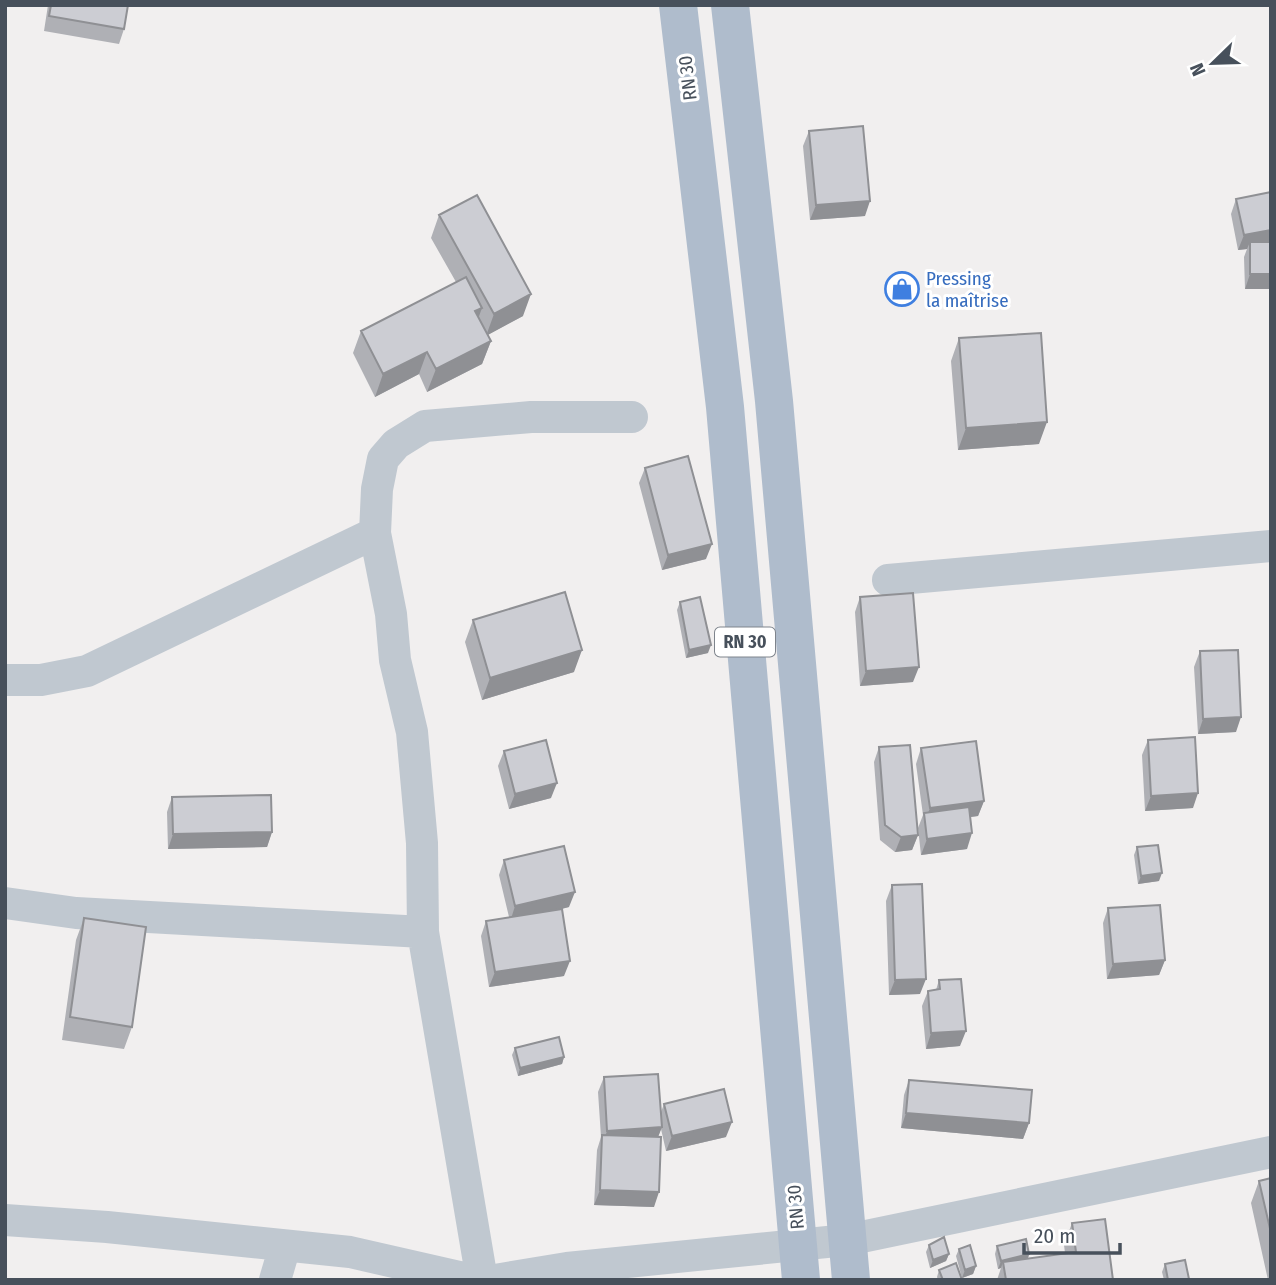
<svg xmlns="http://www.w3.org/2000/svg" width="1276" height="1285" viewBox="0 0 1276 1285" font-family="'Fira Sans Condensed',sans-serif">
<rect width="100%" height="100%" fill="#f1efef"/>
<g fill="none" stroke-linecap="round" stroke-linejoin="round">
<path stroke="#c0c8d0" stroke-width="32" d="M888,580l383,-34
M5,680h36l46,-9 288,-138
M5,903l71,10 347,19
M5,1220l102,7 243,25 123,28
M275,1280l10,-34
M482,1280l-59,-348 -1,-89 -10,-111 -17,-72 -4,-46 -16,-81 2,-44 6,-30 13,-15 29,-18 106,-9h101
M495,1280l72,-12 280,-28 424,-88"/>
<path stroke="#afbccc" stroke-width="38" d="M678,5l47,402 76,873
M730,5l44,396 77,879"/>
</g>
<path fill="#afb0b5" d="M48,5h80l-4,24 -5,15 -75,-13z
M809,131l56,85 -55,4 -7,-74z
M1271,192v97h-26l-1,-32 3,-8 -9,1 -7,-36 5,-15z
M439,215l84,101 -36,19 4,6 -9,23 -55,28 -8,-18 -44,23 -22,-44 8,-22 95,-49 -25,-44z
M959,338l80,106 -81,6 -7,-89z
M645,468l61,91 -44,11 -23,-87z
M860,597l53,85 -53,4 -5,-74z
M680,602l28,51 -22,5 -9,-48z
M473,620l101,52 -92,28 -17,-58z
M1200,651l36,81 -38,2 -4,-67z
M1148,740l45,68 -48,3 -3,-56z
M879,747l39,88 -6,15 -17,2 -15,-12 -6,-78z
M921,748l63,53 -6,15 -8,1 -3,32 -46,6 -3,-27 5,-13 -7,-51z
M504,751l47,47 -42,11 -11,-43z
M172,797l100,35 -5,15 -99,2 -1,-37z
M1137,847l22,34 -21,3 -4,-29z
M504,860l65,47 -8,2 3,67 -75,11 -8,-51 5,-15 23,-4 -10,-42z
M892,885l28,109 -31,1 -3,-94z
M1108,908l57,52 -6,15 -52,4 -4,-56z
M84,918l48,109 -8,22 -62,-9 14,-100z
M939,980l21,66 -34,3 -4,-43 6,-15 8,-1z
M515,1048l49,9 -2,7 -44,12 -6,-21z
M604,1077l57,35 3,-8 62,33 -60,14 -5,-22 -3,8 -4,70 -60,-2 3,-55 4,-13 -3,-45z
M909,1080l120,43 -6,16 -122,-11 3,-33z
M1271,1178v102h-3l-17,-77 8,-22z
M1072,1223l41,57h-116l4,-12 -3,1 -3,-15 2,-8 32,8 -1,5 37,-6 -1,-8z
M929,1245l20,9 -3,7 -16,7 -4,-16z
M959,1249l17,17 -3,8 -11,4 -6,-22z
M1165,1264l23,16h-24l-2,-8z
M939,1270l23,10h-24l-1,-3z"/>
<path fill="#8f9094" d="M870,201l-5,15 -55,4 6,-15z
M1271,230v14l-21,-2 -3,7 -9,1 6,-15z
M1250,274h21v15h-26z
M531,294l-8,22 -37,20 8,-22z
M482,308l-8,22 1,-19z
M491,341l-9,23 -55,28 9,-23z
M427,352l-8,22 -44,23 8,-23z
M1047,422l-8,22 -81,6 8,-22z
M712,544l-6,15 -44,11 6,-15z
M711,645l-3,8 -22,5 3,-8z
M582,650l-8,22 -92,28 8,-22z
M919,667l-6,15 -53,4 6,-15z
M1241,717l-5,15 -38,2 5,-15z
M557,783l-6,15 -42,11 6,-15z
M1198,793l-5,15 -48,3 6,-15z
M984,801l-6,15 -54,7 6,-15z
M272,832l-5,15 -99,2 5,-15z
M972,833l-5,16 -46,6 6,-16z
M918,835l-6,15 -17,2 6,-15z
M1162,873l-3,8 -21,3 3,-8z
M575,892l-6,15 -59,15 5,-16z
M1165,960l-6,15 -52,4 6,-15z
M570,961l-6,15 -75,11 6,-15z
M926,979l-6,15 -31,1 6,-15z
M966,1031l-6,15 -34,3 5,-16z
M564,1057l-2,7 -44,12 2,-8z
M906,1113l123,10 -6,16 -122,-11z
M732,1122l-6,15 -60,14 6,-15z
M662,1127l-6,15 -54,4 5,-15z
M600,1190l59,2 -5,15 -60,-2z
M949,1254l-3,7 -16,7 3,-8z
M1029,1254l-2,8h-24l-2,6 -3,1 3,-8z
M976,1266l-3,8 -11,4 3,-8z"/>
<path fill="#cccdd3" stroke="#8f9094" stroke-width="2" d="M51,5h77l-4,24 -75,-13z
M863,126l7,75 -54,4 -7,-74z
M1271,192v38l-27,5 -8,-36z
M477,195l54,99 -37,20 -55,-99z
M1250,242h21v32h-21z
M466,277l16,31 -7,3 16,30 -55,28 -9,-17 -44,22 -22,-43z
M1041,333l6,89 -81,6 -7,-90z
M688,456l24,88 -44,11 -23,-87z
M565,592l17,58 -92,28 -17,-58z
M913,593l6,74 -53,4 -6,-74z
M700,597l11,48 -22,5 -9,-48z
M1238,650l3,67 -38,2 -3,-68z
M1195,737l3,56 -47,3 -3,-56z
M546,740l11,43 -42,11 -11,-43z
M976,741l8,60 -54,7 -9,-60z
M910,745l8,90 -17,2 -16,-12 -6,-78z
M271,795l1,37 -99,2 -1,-37z
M969,807l3,26 -45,6 -3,-26z
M1158,845l4,28 -21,3 -4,-29z
M564,846l11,46 -60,14 -11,-46z
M922,884l4,95 -31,1 -3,-95z
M1160,905l5,55 -52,4 -5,-56z
M562,909l8,52 -75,11 -9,-51z
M84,918l62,9 -14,100 -62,-10z
M961,979l5,52 -35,2 -3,-42 12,-2 -1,-9z
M559,1037l5,20 -44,11 -5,-20z
M658,1074l4,53 -55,4 -3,-54z
M909,1080l123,10 -3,33 -123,-10z
M724,1089l8,33 -60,14 -8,-32z
M602,1135l59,2 -2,55 -59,-2z
M1271,1178v55l-12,-52z
M1105,1219l8,61h-107l-3,-18 73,-10 -4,-29z
M944,1237l5,17 -16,6 -4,-15z
M1026,1239l3,15 -28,7 -4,-15z
M970,1245l6,21 -11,4 -6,-21z
M1185,1260l4,19 -21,1 -3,-16z
M956,1263l6,17h-19l-4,-10z"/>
<defs>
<g id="shop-ring" transform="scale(1.75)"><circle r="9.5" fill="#fff" stroke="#3f7fe0" stroke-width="1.5"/><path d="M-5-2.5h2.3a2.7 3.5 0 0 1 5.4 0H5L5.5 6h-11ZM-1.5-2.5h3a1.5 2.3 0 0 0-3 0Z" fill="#3f7fe0"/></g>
</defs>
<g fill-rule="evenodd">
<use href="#shop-ring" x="902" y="289"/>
</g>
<g text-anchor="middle" stroke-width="6" stroke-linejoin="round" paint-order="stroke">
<rect fill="#fff" stroke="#7e848c" stroke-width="2" x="715" y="627.5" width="60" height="29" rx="5"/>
<g font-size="18" font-weight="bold" fill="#47505b">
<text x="745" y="648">RN 30</text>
</g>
<g font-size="19" fill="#47505b" stroke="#fff">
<text transform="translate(687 78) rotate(-97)" y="7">RN 30</text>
<text transform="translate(795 1207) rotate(-95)" y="7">RN 30</text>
</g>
<g font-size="19" fill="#366cbe" stroke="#fff" text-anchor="start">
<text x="926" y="285">Pressing<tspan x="926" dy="22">la maîtrise</tspan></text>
</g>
</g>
<rect width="1276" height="1285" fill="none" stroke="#47505b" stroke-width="14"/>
<g transform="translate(1213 63) rotate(247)" stroke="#ffffff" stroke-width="5" paint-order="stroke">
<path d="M0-5L12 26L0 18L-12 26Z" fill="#47505b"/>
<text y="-10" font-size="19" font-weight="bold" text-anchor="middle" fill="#47505b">N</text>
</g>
<path d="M1024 1243v10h96v-10" fill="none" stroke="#47505b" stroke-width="3.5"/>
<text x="1034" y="1243" font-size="21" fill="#47505b" stroke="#ffffff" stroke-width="5" paint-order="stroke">20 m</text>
</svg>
